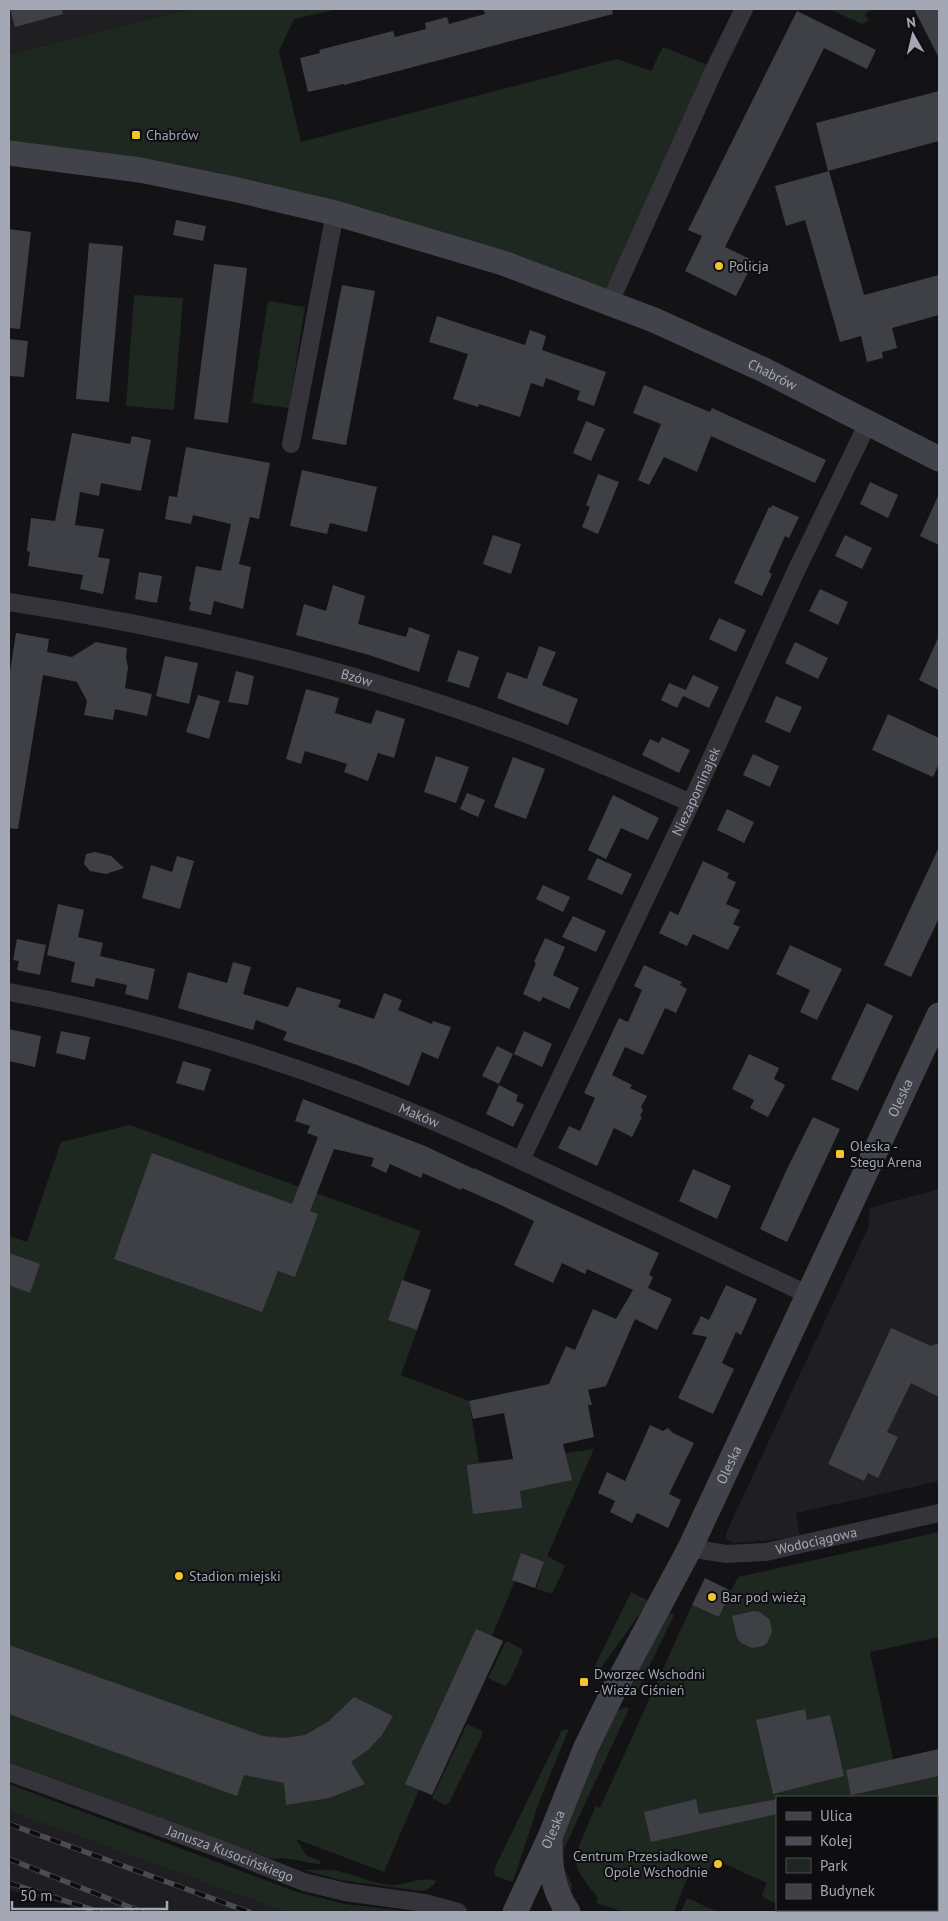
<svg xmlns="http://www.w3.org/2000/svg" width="948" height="1921" viewBox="0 0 948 1921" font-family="'PT Sans',sans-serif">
<rect width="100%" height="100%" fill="#131315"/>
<path fill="#1f1f22" d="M9,9h181l-181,46z
M939,1189v292l-143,32 4,23 -38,5 -28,2 -9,-4 2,-8 141,-303 2,-20z
M9,1811l209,76 68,25h-198l-10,-4 -69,-18z"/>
<path fill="#1f2721" d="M190,9h149l-45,10 -15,32 22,91 316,-83 34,12 12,-24 52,21 -105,234 -161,-56 -440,-93v-98z
M829,9h43l-7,5 4,6 -7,4z
M134,295l49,3 -9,112 -48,-4z
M268,301l37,6 -16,101 -37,-5z
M130,1125l291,106 -33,89 29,10 -16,45 68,26 10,62 22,-3 1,2 92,-13 -47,107 18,10 -12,26 -3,1 -14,-4 9,-28 -10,27 -20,-7 -23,55 11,5 -71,154 -13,-5 -35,82 -88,-33 10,16 14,6v3c-17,-1 -32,-8 -48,-5l-263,-97v-526l18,6 34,-100z
M939,1532v105l-69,15 23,107 46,-10v65l-2,1v-18h-160v107l-13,-6 -2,-4 5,-11 -53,-24 -5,12 -2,1 -15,-6 -18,46h-50l-28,-9 2,-5c-10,-13 -23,-27 -23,-43l21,-49 4,2 92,-203 27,12 19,-40z
M631,1592l18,9 -51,71 -4,-1v-3z
M669,1612l5,3 -38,79 -3,-1 -3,-8z
M506,1641l16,8 1,3 -15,32 -3,2 -17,-8z
M626,1707l3,2 -65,140 -1,17 9,19 -1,7 -9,-6 -2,-40 5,-19 20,-51 30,-64z
M467,1724l15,7v5l-33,67 -4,2 -13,-7z
M569,1729l-30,73 -26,80 -18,-6 -1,-4 2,-7 66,-135z
M9,1784l288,108 48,12 69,8h-128l-277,-101z
M303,1870c13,0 26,-1 39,2 16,4 31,12 49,13 18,0 25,-9 45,-4 -4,6 -8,10 -16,10l-80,-11z
M687,1898l31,14h-37z"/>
<path fill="#3f4045" d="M10,9h52l1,5 -48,13z
M483,9h129l1,5 -211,56 -58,15v-1l-36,8 -8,-34 20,-5 -1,-3 74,-19 2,6 31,-8 -1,-6 22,-6 2,7 36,-10z
M914,9h25v49z
M797,11l79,39 -9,19 -43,-21 -99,199 29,14 -18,35 -51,-25 17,-35 -14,-6z
M939,91v50l-111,30 -12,-48z
M829,171l35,124 75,-20v40l-47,13 5,20 -15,4 1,6 -16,4 -6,-26 -21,6 -35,-122 -19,6 -11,-40z
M176,220l30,6 -3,15 -30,-6z
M9,229l22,3 -11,97 -11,-1z
M89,243l34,3 -14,156 -33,-3z
M214,264l33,4 -19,155 -34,-4z
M342,285l33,6 -29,154 -34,-6z
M437,316l88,29 5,-15 16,6 -4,14 64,22 -12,34 -17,-6 3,-9 -34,-13 -3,9 -12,-4 -11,34 -41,-13 -1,3 -25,-8 15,-45 -39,-12z
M9,339l19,2 -4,36 -15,-1z
M644,385l66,27 2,-4 114,52 -11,23 -104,-47 -14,36 -33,-15 -15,28 -11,-5 23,-56 -28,-11z
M586,421l19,8 -14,32 -18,-8z
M72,433l58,11 2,-8 19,4 -10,51 -40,-8 -2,13 -19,-4 -5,33 29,4 -6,28 12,2 -7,35 -23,-5 3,-14 -55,-9 2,-14 -3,-1 4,-33 24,3z
M186,447l84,16 -11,56 -9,-2 -11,47 12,3 -8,42 -29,-8 -3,14 -22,-5 2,-8 -2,-1 7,-35 25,5 10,-47 -38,-9 -2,9 -26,-5 4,-23 8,1z
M302,470l75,17 -10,45 -37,-9 -3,11 -37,-8z
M598,474l21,8 -21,52 -16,-7 8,-20 -4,-2z
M870,482l28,13 -10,23 -28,-14z
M939,494v51l-19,-9z
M772,505l27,12 -10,21 -4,-2 -16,36 3,2 -10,22 -28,-13 35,-76 2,1z
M493,535l28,9 -10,30 -28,-10z
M845,535l27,13 -10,21 -27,-13z
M139,572l23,4 -5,27 -22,-4z
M333,585l32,11 -7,28 48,13 3,-10 21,8 -11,37 -50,-17 -73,-20 8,-31 22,7z
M820,589l28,13 -10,23 -29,-14z
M719,618l27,12 -10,22 -27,-13z
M16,633l33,6 -2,13 25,5 24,-15 31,6 -1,10 2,9 -3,21 27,6 -5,22 -32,-7 -2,11 -29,-5 3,-14 -10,-19 -34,-7 -25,154 -9,-1v-150z
M939,636v54l-20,-10z
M795,642l33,16 -10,21 -33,-16z
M539,646l17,6 -14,33 36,14 -10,26 -71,-27 10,-26 20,7z
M458,650l21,7 -10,31 -22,-7z
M165,656l33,7 -9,41 -33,-8z
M236,671l18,5 -6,29 -20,-3z
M693,675l26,12 -10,21 -26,-12z
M669,683l17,7 -9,18 -16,-8z
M306,689l33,9 -4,15 36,11 5,-14 29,9 -11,39 -16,-5 -10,28 -24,-9 3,-8 -42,-13 -4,13 -15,-5z
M198,695l22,6 -11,38 -23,-7z
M776,696l26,11 -12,26 -25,-11z
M888,714l51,24v26l-6,13 -61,-27z
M662,737l28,13 -11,23 -37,-18 8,-16 9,4z
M753,754l26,12 -9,21 -27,-12z
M436,756l33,11 -13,36 -32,-11z
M513,757l32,12 -19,50 -32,-12z
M467,793l18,7 -7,17 -18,-8z
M613,795l46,23 -11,22 -27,-12 -15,31 -18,-9z
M727,809l27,13 -10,21 -27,-13z
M939,847v71l-28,59 -27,-12z
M95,852l16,4 13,12 -18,6 -16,-3 -6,-7 2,-10z
M177,856l17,5 -14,48 -38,-11 9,-33 21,7z
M597,858l35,16 -10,21 -35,-16z
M703,861l26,12 -2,5 9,4 -10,22 14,6 -7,14 7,3 -12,23 -35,-16 -6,12 -28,-13 11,-22 8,4z
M543,885l27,12 -7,15 -27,-13z
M58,904l26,6 -6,27 25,6 -3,13 55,13 -7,31 -23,-6 2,-9 -31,-7 -2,9 -23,-5 4,-20 -28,-7z
M573,916l33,15 -10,21 -34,-15z
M545,938l20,9 -12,28 26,13 -10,21 -26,-12 -3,5 -17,-8 13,-31 -2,-1z
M17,939l29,6 -6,30 -23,-5 2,-9 -6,-1z
M790,945l52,24 -25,51 -17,-8 10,-22 -34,-16z
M233,962l18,5 -8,27 45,13 9,-20 44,13 -3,7 36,12 10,-26 18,7 -4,10 34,14 1,-3 18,6 -13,32 -16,-7 -13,34 -52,-21 -74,-25 4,-8 -31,-12 -3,10 -75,-22 10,-36 39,11z
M644,965l38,17 -2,3 7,4 -11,24 -11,-5 -22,47 -18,-8 -13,28 20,10 -2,3 17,8 -6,11 2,3 -3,6 2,1 -10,20 -18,-9 -17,38 -39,-18 11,-22 11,5 15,-33 -11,-5 35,-75 9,4 14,-32 -8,-4z
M867,1003l26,13 -35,75 -27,-12z
M9,1029l32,7 -6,31 -26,-6z
M61,1031l29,6 -5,23 -29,-7z
M524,1031l28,13 -10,23 -28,-13z
M497,1046l16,8 -14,30 -17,-8z
M749,1054l30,14 -5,11 11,6 -17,32 -18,-9 4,-8 -22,-11z
M183,1061l28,8 -7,22 -28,-8z
M499,1085l19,10 -2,6 8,4 -11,22 -27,-13z
M303,1099l122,47 49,23v-1l185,85 -10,22 4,2 -5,11 24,11 -15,31 -22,-11 -29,67 -18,4 4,15h-4l6,32 -31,7 9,36 -52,11 2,17 -49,6 -6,-49 46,-6 -9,-46 -31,6 -4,-18 80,-17 17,-38 9,4 18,-41 23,10 17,-29 -46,-21 -2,5 -23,-11 -9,20 -39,-18 20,-44 -31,-15 -41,-18 -1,2 -38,-17 -2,5 -31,-14 -4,9 -15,-7 3,-8 -40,-9 -24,62 8,3 -23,63 -17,-6 -16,41 -148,-53 38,-106 140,51 26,-67 -11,-4 3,-7 -15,-5z
M813,1117l27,12 -53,113 -27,-13 27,-60z
M693,1169l38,17 -14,33 -38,-18z
M9,1253l31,11 -10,29 -21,-8z
M402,1280l29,10 -14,40 -29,-10z
M726,1285l31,14 -16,36 -5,-3 -14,31 12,6 -21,45 -35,-16 29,-61 -15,-3 9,-18 8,4z
M891,1328l40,18 8,-3v54l-28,-14 -24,49 11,5 -20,41 -10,-5 -4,8 -36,-17z
M650,1425l13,6 5,-3 5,5 21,10 -25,51 12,6 -13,28 -31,-15 -5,10 -22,-11 5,-11 -17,-8 9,-21 18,9z
M521,1553l23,9 -9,26 -23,-8z
M705,1578l26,13 -12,26 -27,-12z
M754,1611l6,1 10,8 2,12 -5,11 -4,3 -11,2 -11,-5 -4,-5 -5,-22z
M476,1629l27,12 -71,154 -27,-11z
M9,1645l254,91 21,2 21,-3 24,-14 25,-24 39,19 -11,19 -13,14 -18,13 14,22 -36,14 -43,7 -2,-22 -40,-8 -7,21 -228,-82z
M805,1709l2,11 23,-5 14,61 -71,18 -17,-74z
M939,1749v27l-88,19 -5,-25z
M696,1799l3,15 78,-15v15l-126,28 -7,-30z"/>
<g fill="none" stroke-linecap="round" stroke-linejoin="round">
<g stroke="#34343a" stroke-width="18">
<path d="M610,302l105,-234 29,-59"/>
<path d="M291,444l44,-231"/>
<path id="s1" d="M9,602c170,26 339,66 501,126 61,22 121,49 181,75"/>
<path id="s2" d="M9,992c117,22 233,55 344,97 73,27 144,60 214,93 81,37 162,75 242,113"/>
<path id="s3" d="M521,1160l170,-357 104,-230 73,-150"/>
<path id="s4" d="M690,1548l36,6 40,-2 173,-39"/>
<path id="s5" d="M9,1772l214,78 81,32 41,10 80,11 33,9"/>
</g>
<g stroke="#42434a" stroke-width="25">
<path id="s6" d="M9,153l131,17 98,20 97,23 168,50 151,57 108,49 177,90"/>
<path d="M550,1842c0,26 3,48 18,70"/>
<path id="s7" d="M515,1912l35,-75 36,-90 28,-57 76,-142 249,-533"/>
</g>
<g stroke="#4b4c53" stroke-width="5.5">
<path id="rail" d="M9,1824l240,88
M9,1859l133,53
M9,1883l91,29"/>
</g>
<use href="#rail" stroke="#0e0e10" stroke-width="4" stroke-dasharray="11" stroke-linecap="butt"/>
</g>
<g fill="#f2c52e" stroke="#0e0e10" stroke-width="2">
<rect x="131" y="130" width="10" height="10" rx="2.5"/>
<circle cx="719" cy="266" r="5"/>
<rect x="835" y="1149" width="10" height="10" rx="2.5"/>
<circle cx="179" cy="1576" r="5"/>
<circle cx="712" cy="1597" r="5"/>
<rect x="579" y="1677" width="10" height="10" rx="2.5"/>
<circle cx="718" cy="1864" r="5"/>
</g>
<g text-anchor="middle" stroke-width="4" stroke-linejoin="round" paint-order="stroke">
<g font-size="14" fill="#a4a8b5" stroke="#0e0e10" text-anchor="start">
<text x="146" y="140">Chabrów</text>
<text x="729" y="271">Policja</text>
<text x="850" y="1151">Oleska -<tspan x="850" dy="16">Stegu Arena</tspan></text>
<text x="189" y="1581">Stadion miejski</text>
<text x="722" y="1602">Bar pod wieżą</text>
<text x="594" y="1679">Dworzec Wschodni<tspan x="594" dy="16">- Wieża Ciśnień</tspan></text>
<text x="708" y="1861" text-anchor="end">Centrum Przesiadkowe<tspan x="708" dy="16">Opole Wschodnie</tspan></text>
</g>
<g font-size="14" fill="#a4a8b5" stroke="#0e0e10">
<text dy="5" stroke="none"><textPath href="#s6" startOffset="799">Chabrów</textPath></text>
<text dy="5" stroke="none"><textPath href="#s1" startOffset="356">Bzów</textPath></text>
<text dy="5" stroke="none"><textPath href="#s3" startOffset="408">Niezapominajek</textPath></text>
<text dy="5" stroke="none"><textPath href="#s7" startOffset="901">Oleska</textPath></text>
<text dy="5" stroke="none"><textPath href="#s2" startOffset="429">Maków</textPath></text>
<text dy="5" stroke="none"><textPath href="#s7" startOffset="496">Oleska</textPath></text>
<text dy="5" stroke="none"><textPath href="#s4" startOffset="128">Wodociągowa</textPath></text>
<text dy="5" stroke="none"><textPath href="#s7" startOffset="91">Oleska</textPath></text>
<text dy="5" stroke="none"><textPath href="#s5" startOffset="236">Janusza Kusocińskiego</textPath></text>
</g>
</g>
<rect width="948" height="1921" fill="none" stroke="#a4a8b5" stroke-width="20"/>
<rect x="776" y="1796" width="162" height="115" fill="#0e0e10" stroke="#4a4c52"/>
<rect x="786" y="1812" width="25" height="8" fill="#42434a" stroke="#4a4c52"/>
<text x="820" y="1821" font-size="15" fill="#a4a8b5">Ulica</text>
<rect x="786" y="1837" width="25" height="8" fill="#4b4c53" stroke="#4a4c52"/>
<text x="820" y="1846" font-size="15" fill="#a4a8b5">Kolej</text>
<rect x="786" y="1858" width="25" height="15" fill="#1f2721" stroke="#4a4c52"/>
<text x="820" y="1871" font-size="15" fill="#a4a8b5">Park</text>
<rect x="786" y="1884" width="25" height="15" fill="#3f4045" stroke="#4a4c52"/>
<text x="820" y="1896" font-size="15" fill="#a4a8b5">Budynek</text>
<g transform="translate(913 35) rotate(352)" stroke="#0e0e10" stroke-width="4" paint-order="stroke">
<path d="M0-4L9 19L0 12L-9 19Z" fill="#a4a8b5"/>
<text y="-8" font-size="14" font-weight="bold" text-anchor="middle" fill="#a4a8b5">N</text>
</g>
<path d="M12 1901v8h155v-8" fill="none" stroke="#a4a8b5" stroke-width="2.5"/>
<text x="20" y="1901" font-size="15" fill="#a4a8b5" stroke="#0e0e10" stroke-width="4" paint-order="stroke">50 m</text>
</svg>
